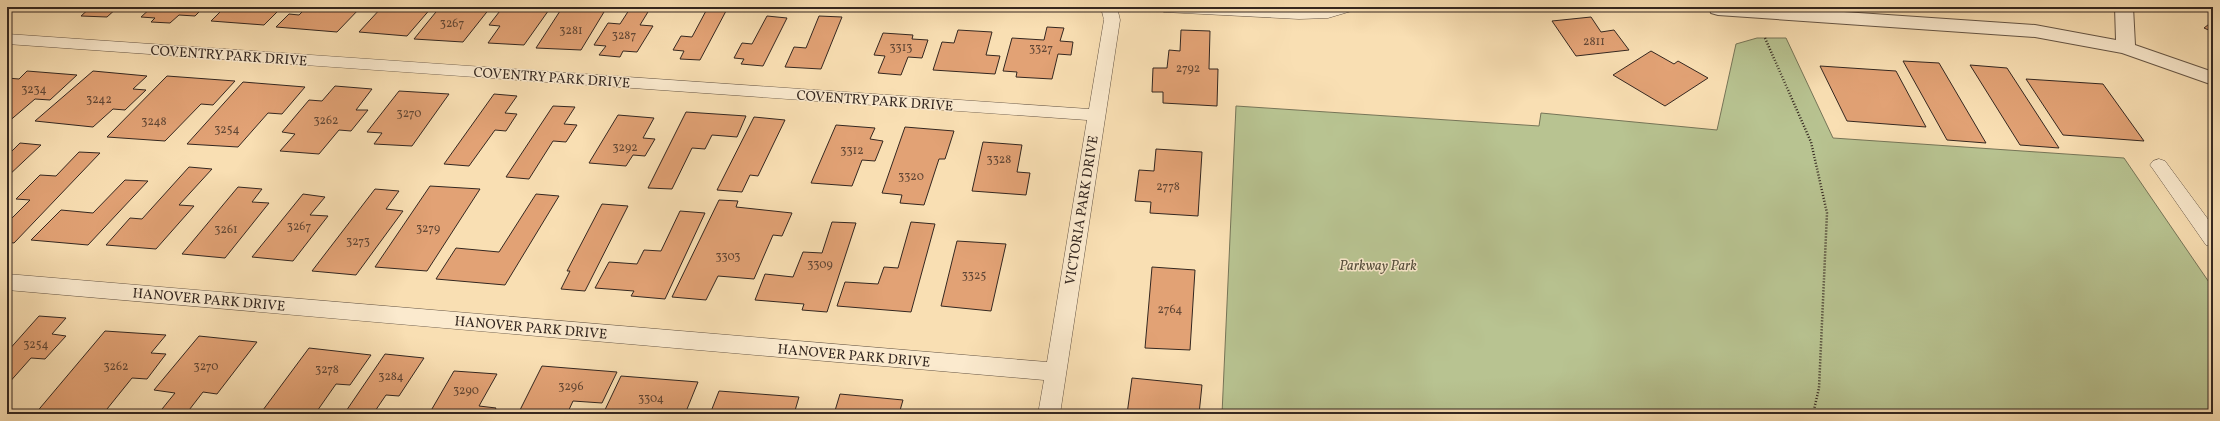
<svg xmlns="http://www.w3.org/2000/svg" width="2220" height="421" viewBox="0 0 2220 421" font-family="Vollkorn,serif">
<rect width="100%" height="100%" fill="#f9dfb3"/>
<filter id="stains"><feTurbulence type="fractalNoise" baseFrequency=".005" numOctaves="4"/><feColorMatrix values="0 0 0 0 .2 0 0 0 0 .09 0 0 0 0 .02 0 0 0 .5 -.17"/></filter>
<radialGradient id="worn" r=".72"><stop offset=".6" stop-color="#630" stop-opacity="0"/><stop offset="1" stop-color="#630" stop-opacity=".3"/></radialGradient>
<path fill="#b8c391" stroke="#767558" d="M1757,38h29l47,100 291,20 89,130v126h-991l14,-308 303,20 2,-13 176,17 19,-86z"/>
<path fill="#e2a275" stroke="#342720" d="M91,7h27l-11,10 -26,-1z
M152,7h52l-9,9 -16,-1 -9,8 -19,-1 4,-4 -14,-1z
M225,7h57l-18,18 -53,-4z
M307,7h54l-24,25 -61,-5 13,-13 10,1z
M382,7h50l-25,29 -48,-4z
M440,7h41l9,1 -27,34 -49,-3z
M503,7l10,1 38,-1 -27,38 -36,-2 12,-17 -11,-1z
M570,7h37l-26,43 -45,-2 24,-37h8z
M631,7h20l-11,18 13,1 -16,26 -14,-1 -3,6 -21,-2 7,-9 -12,-1 14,-22 12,1z
M707,9l19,2 -26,49 -20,-1 4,-8 -11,-1 8,-14 11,1z
M767,16l20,2 -24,48 -22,-2 3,-5 -10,-1 8,-15 10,1z
M819,16l23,1 -21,52 -36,-2 9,-20 12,1z
M1591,17l10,15 13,-2 15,20 -53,6 -24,-35z
M2213,21v11l-9,-4z
M1047,27l17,1 -4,13 13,1 -2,13 -13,-1 -6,25 -36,-2 1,-5 -14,-1 9,-33 32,2z
M958,30l34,2 -6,23 14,1 -5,18 -62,-4 9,-28 12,1z
M1181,30l29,1 -1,38h9l-1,37 -54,-3v-11h-11l1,-24h14l2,-18 11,1z
M883,33l30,2 -1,4 16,1 -6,18 -14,-1 -7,18 -23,-2 7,-17 -11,-1z
M1651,51l23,13 4,-3 30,17 -43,28 -52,-31z
M1903,61l36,2 47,80 -39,-3z
M1970,65l37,3 52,80 -39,-3z
M1820,66l76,5 30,56 -79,-6z
M27,71l50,4 -27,25 -15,-1 -28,24v-45l12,1z
M93,71l54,5 -14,13 13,1 -21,20 -12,-1 -20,18 -58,-6z
M167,76l68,5 -22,24 -12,-1 -36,37 -58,-4z
M2026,79l77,5 41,57 -81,-6z
M243,82l62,5 -23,27 -14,-1 -30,34 -51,-3z
M335,86l37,3 -16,21h12l-17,21 -12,-1 -20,24 -39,-3 15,-17 -13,-2 27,-32 13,1z
M399,91l50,3 -37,52 -38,-2 8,-11 -15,-1z
M494,94l23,2 -12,17 12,1 -11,17 -11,-1 -26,36 -25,-2z
M553,106l22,1 -11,17 13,1 -11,17 -13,-1 -24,38 -23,-2z
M686,112l60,4 -9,21 -25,-2 -7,14 -13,-1 -20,41 -24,-1z
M618,115l36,3 -11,20 12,1 -10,17 -12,-1 -7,11 -37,-3z
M754,117l31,3 -27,56 -8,-1 -8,17 -25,-2z
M836,125l39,3 -5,11 13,2 -8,20 -13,-1 -10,26 -41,-3z
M905,127l49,4 -9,28h-6l-15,46 -24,-2 2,-8 -20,-2z
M983,142l39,3 -5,27 13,1 -4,22 -54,-4z
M20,143l21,2 -34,32v-21z
M1156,149l46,3 -4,64 -48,-3 1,-11 -16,-1 4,-31 15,1z
M79,152l21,1 -86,90 -7,-1v-19l23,-23 -14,-1 24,-24 16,1z
M189,167l23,2 -33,36 15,1 -38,43 -50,-4 24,-27 12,1z
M125,180l23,1 -60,64 -57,-5 30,-30 32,3z
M430,186l50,3 -53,82 -52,-4z
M238,187l24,2 -10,13 17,1 -44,55 -43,-4z
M375,189l24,2 -13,18 17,2 -47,64 -44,-4z
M303,194l22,3 -15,18 18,1 -35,45 -41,-4z
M536,194l23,2 -54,89 -69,-6 20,-31 43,4z
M719,200l19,1 -2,6 56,6 -10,23 -9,-1 -19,44 -36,-3 -12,24 -34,-3z
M602,204l26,2 -43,85 -24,-2 9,-18h-3z
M680,211l25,2 -40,86 -34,-3 3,-5 -39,-3 14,-26 28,2 7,-14 17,1z
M832,222l24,1 -29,89 -25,-2 2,-6 -49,-4 10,-26 28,3 10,-25 19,1z
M911,222l24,2 -24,88 -74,-6 8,-24 33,2 6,-17 14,1z
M957,241l49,3 -15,67 -50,-5z
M1152,267l43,3 -5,80 -45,-2z
M39,316l27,2 -14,16 14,2 -21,23 -14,-1 -24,27v-33z
M105,331l61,4 -15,18 15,1 -19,25 -15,-1 -29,36h-68z
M199,336l58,6 -40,52 -14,-2 -17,22h-28l17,-21 -21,-3z
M309,348l62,7 -21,30 -14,-1 -21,30h-55z
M385,354l39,4 -25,38 -13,-1 -13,19h-29z
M542,366l75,6 -15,31 -29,-2 -6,13h-49z
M454,371l43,3 -18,32 17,2 -3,6h-64z
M621,376l77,6 -13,32h-82z
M1132,378l70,7 -3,29h-72z
M719,391l80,6 -5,17h-84z
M840,394l63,6 -4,14h-65z
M924,410l39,4h-40z"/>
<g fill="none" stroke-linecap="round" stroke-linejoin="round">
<g stroke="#655545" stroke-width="1">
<path id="lane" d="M1101,7h16l3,13 -60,394h-22l6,-34 -1037,-90v-16l1040,88 40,-242 -1080,-76v-10l1082,75 15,-89z
M1156,7l143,2 58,-2 -2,3 -27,8 -29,1 -135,-7 -6,-2z
M2159,159l6,2 48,65v21l-7,-2 -53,-76 -3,-4 3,-4z"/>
</g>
<g stroke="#655545" stroke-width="2">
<path id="street" d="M1709,7h61l265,18 81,15 -1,-33h18l2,38 78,27v13l-91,-32 -87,-16 -317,-22 -7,-2z"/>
</g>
<path stroke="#342720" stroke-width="2.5" stroke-dasharray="1 2" stroke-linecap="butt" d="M1765,38l46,104 16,71 -8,175 -6,26"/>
<use href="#lane" fill="#fbeace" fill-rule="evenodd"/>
<use href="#street" fill="#fbeace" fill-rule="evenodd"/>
</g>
<g text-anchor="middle" stroke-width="3" stroke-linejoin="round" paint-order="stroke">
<g font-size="12" fill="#604635">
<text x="452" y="27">3267</text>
<text x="571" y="34">3281</text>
<text x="624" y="39">3287</text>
<text x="1594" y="45">2811</text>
<text x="901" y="51">3313</text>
<text x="1041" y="52">3327</text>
<text x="1188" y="72">2792</text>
<text x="34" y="93">3234</text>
<text x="99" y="103">3242</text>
<text x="409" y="117">3270</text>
<text x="326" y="124">3262</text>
<text x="154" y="125">3248</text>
<text x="227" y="133">3254</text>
<text x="625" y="151">3292</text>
<text x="852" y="154">3312</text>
<text x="999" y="163">3328</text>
<text x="911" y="180">3320</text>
<text x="1168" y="190">2778</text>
<text x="299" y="230">3267</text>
<text x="428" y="232">3279</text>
<text x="226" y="233">3261</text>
<text x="358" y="245">3273</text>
<text x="728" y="260">3303</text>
<text x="820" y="268">3309</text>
<text x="974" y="279">3325</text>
<text x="1170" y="313">2764</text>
<text x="36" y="348">3254</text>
<text x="116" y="370">3262</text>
<text x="206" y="370">3270</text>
<text x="327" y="373">3278</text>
<text x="391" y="380">3284</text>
<text x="571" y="390">3296</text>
<text x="466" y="394">3290</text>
<text x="651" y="402">3304</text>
</g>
<g font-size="14" fill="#342720" stroke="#fbeace">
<text transform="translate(229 55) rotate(4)" y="5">COVENTRY PARK DRIVE</text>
<text transform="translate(552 77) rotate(4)" y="5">COVENTRY PARK DRIVE</text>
<text transform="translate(875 100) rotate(4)" y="5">COVENTRY PARK DRIVE</text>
<text transform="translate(1081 210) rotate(-81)" y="5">VICTORIA PARK DRIVE</text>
<text transform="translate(209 299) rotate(5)" y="5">HANOVER PARK DRIVE</text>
<text transform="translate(531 327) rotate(5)" y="5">HANOVER PARK DRIVE</text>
<text transform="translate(854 355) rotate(5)" y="5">HANOVER PARK DRIVE</text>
</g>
<g font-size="14" font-style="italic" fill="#554e3c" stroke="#fbeace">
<text x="1378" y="270">Parkway Park</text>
</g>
</g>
<rect width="2220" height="421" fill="none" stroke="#f9dfb3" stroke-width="24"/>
<rect x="8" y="8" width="2204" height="405" fill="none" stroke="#342720" stroke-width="2"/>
<rect x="12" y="12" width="2196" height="397" fill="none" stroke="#342720"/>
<rect width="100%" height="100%" filter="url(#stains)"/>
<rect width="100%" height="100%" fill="url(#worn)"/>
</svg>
